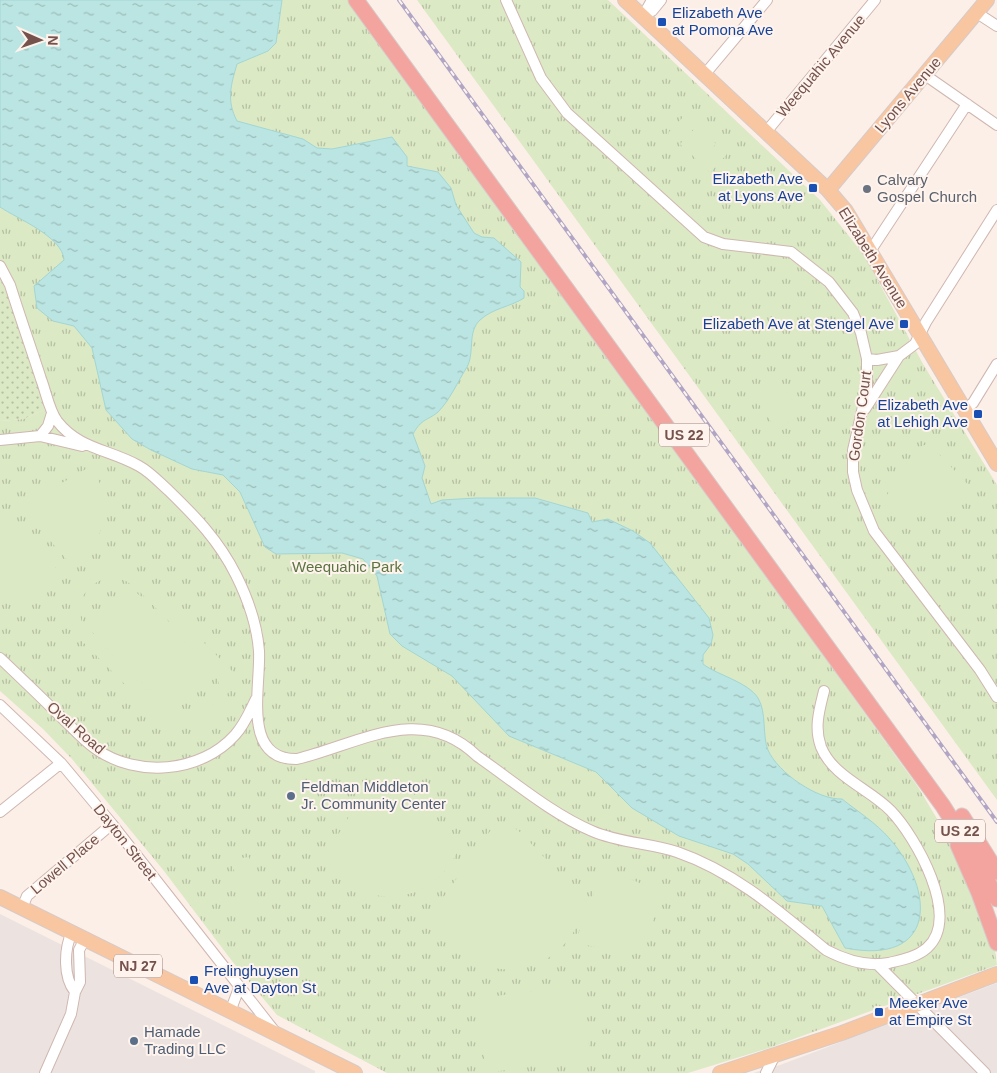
<svg xmlns="http://www.w3.org/2000/svg" width="997" height="1073" viewBox="0 0 997 1073" font-family="Helvetica,sans-serif">
<defs>
<pattern id="grass-dots" width="8" height="8" patternUnits="userSpaceOnUse" patternTransform="scale(1.25)"><rect width="8" height="8" fill="#dbe9c5"/><path d="M2 2h.1M6 6h.1" fill="none" stroke="#b6bfa2" stroke-width="1.8" stroke-linecap="round"/></pattern>
<pattern id="park-tufts" width="24" height="20" patternUnits="userSpaceOnUse" patternTransform="scale(1.25)"><rect width="24" height="20" fill="#dbe9c5"/><path d="M3 7l-1-3M5 7V3M7 7l1-3M15 17l-1-3M17 17v-4M19 17l1-3" fill="none" stroke="#b6bfa2"/></pattern>
<pattern id="water-ripples" width="26" height="14" patternUnits="userSpaceOnUse" patternTransform="scale(1.25)"><rect width="26" height="14" fill="#bbe5e2"/><path d="M2 4q2-2 4 0t4 0M15 11q2-2 4 0t4 0" fill="none" stroke="#9dbcb9"/></pattern>
</defs>
<rect width="100%" height="100%" fill="#fcefe7"/>
<path fill="#ece3e0" d="M0,914l315,157v2h-315z
M997,983v90h-244l27,-8z"/>
<path fill="url(#grass-dots)" d="M0,266l50,141 -26,12 -24,2z"/>
<path fill="url(#park-tufts)" d="M0,0h350l568,787 40,67 36,90 3,21 -228,83 -81,25h-301l-110,-58 -45,-54 -68,-90 -92,-112 -29,-30 -43,-38v-270l24,-2 26,-12 -50,-141z
M417,0h191l212,200 44,55 59,109 74,121v315z"/>
<path fill="#dbe9c5" fill-rule="evenodd" d="M685,115l9,8 -18,18 -8,-8z
M697,126l8,7 -17,19 -8,-8z
M708,136l8,8 -17,18 -8,-8z
M719,146l8,8 -17,19 -8,-8z
M778,379l23,34 -24,17 -24,-34z
M924,445l9,3 42,44c-25,31 -61,30 -93,11l33,-53z
M91,466c24,38 15,73 -17,102l-47,-54 -1,-7 3,-5z
M9,522l8,4 47,51c-19,18 -38,26 -64,24v-72z
M119,557l121,122c-3,3 -9,7 -11,11 -3,6 -3,13 -7,19 -15,22 -42,23 -63,10l-77,-78c-16,-19 -17,-47 4,-63 10,-8 23,-13 33,-21zM116,578l10,3 10,7 79,80c15,31 -16,62 -46,45l-85,-86c-12,-24 4,-50 32,-49z
M130,586l81,82 -42,42 -81,-82z
M380,774h10l26,22 44,50c-26,62 -99,68 -136,12l35,-58z
M508,823l12,9 66,69c-19,85 -120,92 -155,14l64,-91z
M249,857l3,31 -16,1 -3,-30z
M616,873l45,19c-3,10 -5,21 -8,30 -13,34 -51,28 -78,20l24,-62z
M253,893l1,30h-18l-1,-29z
M580,984l11,74 -105,15 -10,-74z"/>
<path fill="url(#water-ripples)" stroke="#a2d6d4" d="M0,0h282l-6,43 -8,8 -31,13c-6,21 -11,36 0,57l66,18 14,9 15,1 60,-12 15,20v9l31,6 13,16 5,17 18,28 8,4 12,1 27,24 -1,25 4,4v7c-14,9 -31,10 -44,22 -13,12 -5,32 -13,47 -9,14 -17,33 -29,45 -11,9 -16,6 -25,22l12,32 -3,12 9,26 11,-4 34,-2h59l53,15 4,9 16,-3 25,12 17,12 59,75 4,17 -2,9 -8,11v9c14,11 45,18 55,34 9,15 4,38 10,52 10,23 50,50 74,49 15,12 34,24 47,39 47,53 48,128 -44,110l-23,-42 -35,-5 -39,-37 -15,-10 -54,-18 -47,-28 -36,-36 -87,-36 -57,-60 -50,-30 -12,-12 -13,-58 -14,-17 -21,-6 -66,1 -11,-7 -25,-55 -17,-17 -31,-6 -41,-19 -19,-11 -26,-29 -14,-62 -18,-22 -21,-5 -16,-13 -3,-22 30,-26c-1,-23 -46,-41 -64,-53z"/>
<g fill="none" stroke-linecap="round" stroke-linejoin="round">
<g stroke="#cfb7b0" stroke-width="12">
<path id="minor" d="M506,0l35,78 26,35 137,124 19,7 68,8 38,30 24,31 8,20 6,26v30l-14,61v22l4,18 17,41 106,139 17,27
M977,13l20,13
M643,16l9,-5 9,-11
M643,16l9,-16
M705,74l62,-74
M925,75l72,50
M766,132l109,-132
M871,250l96,-146
M0,266l10,19c10,32 21,63 31,94 5,13 8,31 16,42 23,29 52,28 82,45 11,6 20,16 29,24 28,27 51,51 68,85 12,24 21,50 23,76 2,36 -18,109 38,108 62,-15 124,-57 180,-3 36,25 75,58 115,75 27,12 58,12 85,21 58,20 103,60 149,98 19,10 41,17 63,13 12,-3 28,-6 38,-15 35,-31 -12,-112 -36,-137 -21,-22 -58,-34 -70,-64 -7,-19 -2,-36 3,-56
M867,359l10,1 22,-4 16,-12 11,-22 71,-112
M865,409l34,-53
M964,410l9,-7 24,-39
M40,436l8,-10 4,-13
M0,440l40,-4 42,10
M0,658c20,19 40,38 60,58 12,11 23,24 36,33 41,29 105,24 139,-14 10,-11 15,-24 21,-36
M0,705l61,58 51,61 164,209
M0,812l61,-49
M22,908l5,-12 85,-72
M72,932c-8,17 -9,45 3,60
M877,964l108,109
M230,1012l9,-24
M45,1073l26,-59 4,-22 5,-10 -1,-32 6,-11
M766,1073l8,-16"/>
</g>
<g stroke="#d6cbc9" stroke-width="16">
<path id="major" d="M625,0l203,190 18,21 151,253
M828,190l159,-190
M0,897l355,176
M720,1073l122,-40 155,-59"/>
</g>
<g stroke="#d6cbc9" stroke-width="17">
<path id="highway" d="M356,0l587,806 33,53 21,40
M962,816l35,56
M958,845l21,48 18,50"/>
</g>
<use href="#minor" stroke="#fff" stroke-width="10"/>
<use href="#major" stroke="#f8c6a1" stroke-width="14"/>
<use href="#highway" stroke="#f4a49f" stroke-width="15"/>
<g stroke="#b0a5c5" stroke-width="4">
<path id="rail" d="M399,0l598,822"/>
</g>
<use href="#rail" stroke="#fef4ed" stroke-width="2" stroke-dasharray="5.5" stroke-linecap="butt"/>
</g>
<g fill="#1a4fb4" stroke="#fef4ed" stroke-width="2">
<rect x="657" y="17" width="10" height="10" rx="2.5"/>
<rect x="808" y="183" width="10" height="10" rx="2.5"/>
<rect x="899" y="319" width="10" height="10" rx="2.5"/>
<rect x="973" y="409" width="10" height="10" rx="2.5"/>
<rect x="189" y="975" width="10" height="10" rx="2.5"/>
<rect x="874" y="1007" width="10" height="10" rx="2.5"/>
</g>
<circle fill="#6b7280" stroke="#fef4ed" stroke-width="2" cx="867" cy="189" r="5"/>
<g fill="#5c6f8a" stroke="#fef4ed" stroke-width="2">
<circle cx="291" cy="796" r="5"/>
<circle cx="134" cy="1041" r="5"/>
</g>
<g text-anchor="middle" stroke-width="4" stroke-linejoin="round" paint-order="stroke">
<g fill="#fef4ed" stroke="#9e837c" stroke-width="1">
<rect x="659" y="423.5" width="50" height="23" rx="4"/>
<rect x="935" y="819.5" width="50" height="23" rx="4"/>
<rect x="114" y="954.5" width="48" height="23" rx="4"/>
</g>
<g font-size="14" font-weight="bold" fill="#75524c">
<text x="684" y="440">US 22</text>
<text x="960" y="836">US 22</text>
<text x="138" y="971">NJ 27</text>
</g>
<g font-size="15" fill="#164399" stroke="#fef4ed" text-anchor="start">
<text x="672" y="18">Elizabeth Ave<tspan x="672" dy="17">at Pomona Ave</tspan></text>
<text x="803" y="184" text-anchor="end">Elizabeth Ave<tspan x="803" dy="17">at Lyons Ave</tspan></text>
<text x="894" y="329" text-anchor="end">Elizabeth Ave at Stengel Ave</text>
<text x="968" y="410" text-anchor="end">Elizabeth Ave<tspan x="968" dy="17">at Lehigh Ave</tspan></text>
<text x="204" y="976">Frelinghuysen<tspan x="204" dy="17">Ave at Dayton St</tspan></text>
<text x="889" y="1008">Meeker Ave<tspan x="889" dy="17">at Empire St</tspan></text>
</g>
<g font-size="15" fill="#75524c" stroke="#fef4ed">
<text transform="translate(821 66) rotate(-50)" y="5">Weequahic Avenue</text>
<text transform="translate(908 95) rotate(-50)" y="5">Lyons Avenue</text>
<text transform="translate(873 258) rotate(58)" y="5">Elizabeth Avenue</text>
<text transform="translate(860 416) rotate(-82)" y="5">Gordon Court</text>
<text transform="translate(76 728) rotate(41)" y="5">Oval Road</text>
<text transform="translate(125 842) rotate(52)" y="5">Dayton Street</text>
<text transform="translate(65 864) rotate(-40)" y="5">Lowell Place</text>
</g>
<g font-size="15" fill="#5b616d" stroke="#fef4ed" text-anchor="start">
<text x="877" y="185">Calvary<tspan x="877" dy="17">Gospel Church</tspan></text>
</g>
<g font-size="15" fill="#5b7441" stroke="#fef4ed">
<text x="347" y="572">Weequahic Park</text>
</g>
<g font-size="15" fill="#4e5e75" stroke="#fef4ed" text-anchor="start">
<text x="301" y="792">Feldman Middleton<tspan x="301" dy="17">Jr. Community Center</tspan></text>
<text x="144" y="1037">Hamade<tspan x="144" dy="17">Trading LLC</tspan></text>
</g>
</g>
<g transform="translate(40 40) rotate(92)" stroke="#fef4ed" stroke-width="4" paint-order="stroke">
<path d="M0-4L9 19L0 12L-9 19Z" fill="#75524c"/>
<text y="-8" font-size="14" font-weight="bold" text-anchor="middle" fill="#75524c">N</text>
</g>
</svg>
